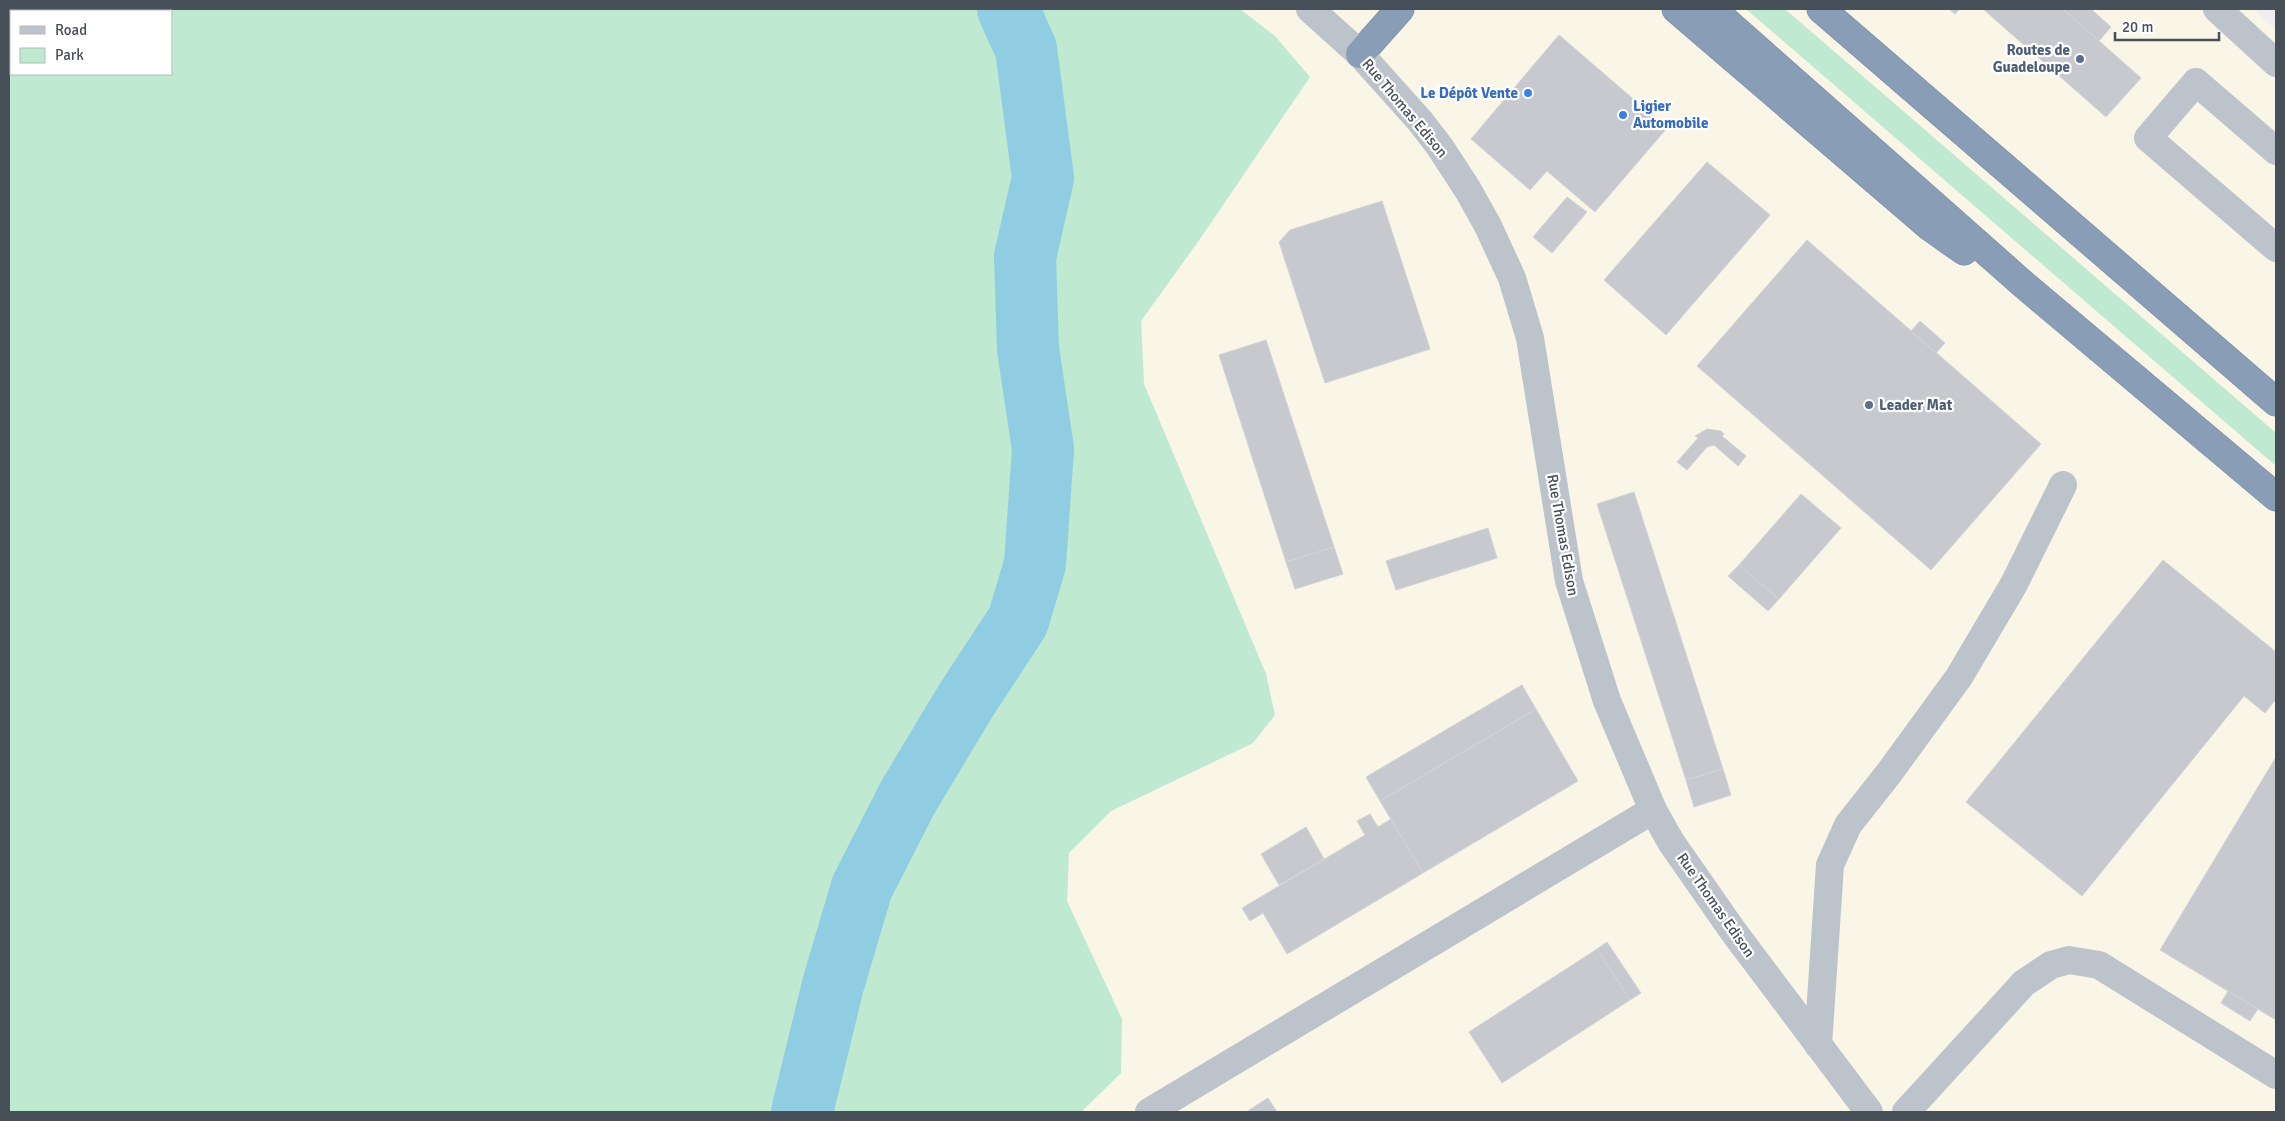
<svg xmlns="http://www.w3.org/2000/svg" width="2285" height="1121" viewBox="0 0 2285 1121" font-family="Signika,sans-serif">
<rect width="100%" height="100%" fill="#efeded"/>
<path fill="#f9f5e7" d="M1240,9h1013l23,21v1082h-1195l40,-39 -54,-172 2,-48 42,-42 142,-68 21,-28 -8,-41 -122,-290 -3,-63 61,-85 73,-200z"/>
<path fill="#bfe9d1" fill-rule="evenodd" d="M9,9h1231l35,27 35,41 -108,159 -61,85 3,63 122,290 9,41 -22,28 -142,68 -42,42 -2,48 55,118 -1,54 -40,39h-1072zM11,11h160v63h-160z
M1746,9h39l491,424v33z"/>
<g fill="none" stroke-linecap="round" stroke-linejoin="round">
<path stroke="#90cde2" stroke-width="62" d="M802,1112l31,-127 29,-98 46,-90 57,-95 53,-81 17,-57 8,-115 -15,-100 -3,-92 18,-79 -17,-129 -18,-40"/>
</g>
<path fill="#c7c9cf" stroke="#d1d3d8" d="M1949,9h11l-5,5z
M1983,9h80l78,69 -35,39z
M2063,9h28l20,18 -12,14z
M1559,35l108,93 -72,84 -48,-41 -17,19 -59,-51z
M1707,162l63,53 -104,120 -62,-55z
M1567,197l20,15 -35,41 -19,-16z
M1382,201l48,148 -105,34 -46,-141 11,-12z
M1807,240l234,204 -110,126 -234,-204z
M1920,321l25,22 -9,10 -25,-22z
M1266,340l68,207 -48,15 -67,-207z
M1707,429l14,2 3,3 -2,2 24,20 -8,10 -24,-21 -7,2 -20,23 -10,-8 21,-24 -3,-2z
M1634,492l89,277 -37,11 -89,-276z
M1801,494l40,34 -62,71 -40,-34z
M1488,528l9,30 -101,32 -10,-29z
M1334,547l9,27 -48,15 -9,-27z
M2163,560l113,92v47l-11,14 -21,-17 -162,200 -116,-94z
M1739,565l40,34 -11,12 -40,-35z
M1522,685l14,24 -156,92 -14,-24z
M1536,709l42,72 -155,92 -43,-72z
M2276,757v263l-116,-70z
M1723,769l8,26 -37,12 -8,-27z
M1370,814l8,13 13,-8 32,54 -136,81 -24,-41 -13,8 -8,-13 123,-73 -8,-14z
M1306,827l18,32 -45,26 -18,-31z
M1607,942l34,51 -11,7 -33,-51z
M1597,949l33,51 -128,83 -33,-51z
M2228,991l30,18 -8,12 -29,-18z
M1268,1098l9,14h-31z"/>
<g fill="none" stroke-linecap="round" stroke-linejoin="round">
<g stroke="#7488a3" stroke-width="29">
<path id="highway" d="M1676,9l254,218 34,24
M1712,9l311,275 253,213
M1821,9l455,393
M1360,54l40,-45"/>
</g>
<path stroke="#bcc3cb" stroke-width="28" d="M1310,9l50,45 60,67 20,26 28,43 20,36 24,52 18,60 39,243 38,120 46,109 18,32 62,89 136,181
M2217,9l59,54
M2276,151l-80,-69 -48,56 128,110
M1818,1045l12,-180 18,-40 41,-52 70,-96 55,-93 49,-99
M1149,1112l504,-302
M1906,1112l118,-129 27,-18 18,-5 30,5 177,110"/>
<use href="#highway" stroke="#899db7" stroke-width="28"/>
</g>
<g fill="#5c6f8a" stroke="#fff" stroke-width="2">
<circle cx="2080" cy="59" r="5"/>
<circle cx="1869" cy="405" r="5"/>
</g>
<g fill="#3f7fe0" stroke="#fff" stroke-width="2">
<circle cx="1528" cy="93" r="5"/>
<circle cx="1623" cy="115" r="5"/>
</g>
<g text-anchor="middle" stroke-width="4.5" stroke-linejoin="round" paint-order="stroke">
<g font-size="15" font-weight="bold" fill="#4e5e75" stroke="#fff" text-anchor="end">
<text x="2070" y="55">Routes de<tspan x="2070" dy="17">Guadeloupe</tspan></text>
<text x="1879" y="410" text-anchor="start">Leader Mat</text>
</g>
<g font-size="15" font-weight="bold" fill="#366cbe" stroke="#fff" text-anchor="end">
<text x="1518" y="98">Le Dépôt Vente</text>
<text x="1633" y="111" text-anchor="start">Ligier<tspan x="1633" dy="17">Automobile</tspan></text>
</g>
<g font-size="15" fill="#474f58" stroke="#fff">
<text transform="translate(1405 108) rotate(50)" y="5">Rue Thomas Edison</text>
<text transform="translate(1563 535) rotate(80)" y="5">Rue Thomas Edison</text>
<text transform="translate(1716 905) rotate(55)" y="5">Rue Thomas Edison</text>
</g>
</g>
<rect width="2285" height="1121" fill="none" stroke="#474f58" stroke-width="20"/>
<rect x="10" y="10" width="162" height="65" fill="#ffffff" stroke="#b5b9bc"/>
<rect x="20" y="26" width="25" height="8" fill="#bcc3cb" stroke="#b5b9bc"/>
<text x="55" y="35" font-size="15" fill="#474f58">Road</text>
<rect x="20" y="48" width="25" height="15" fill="#bfe9d1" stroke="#b5b9bc"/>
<text x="55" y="60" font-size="15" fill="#474f58">Park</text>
<path d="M2115 32v8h104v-8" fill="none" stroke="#474f58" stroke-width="2.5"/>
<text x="2122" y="32" font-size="15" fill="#474f58" stroke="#ffffff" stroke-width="4" paint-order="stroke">20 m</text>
</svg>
